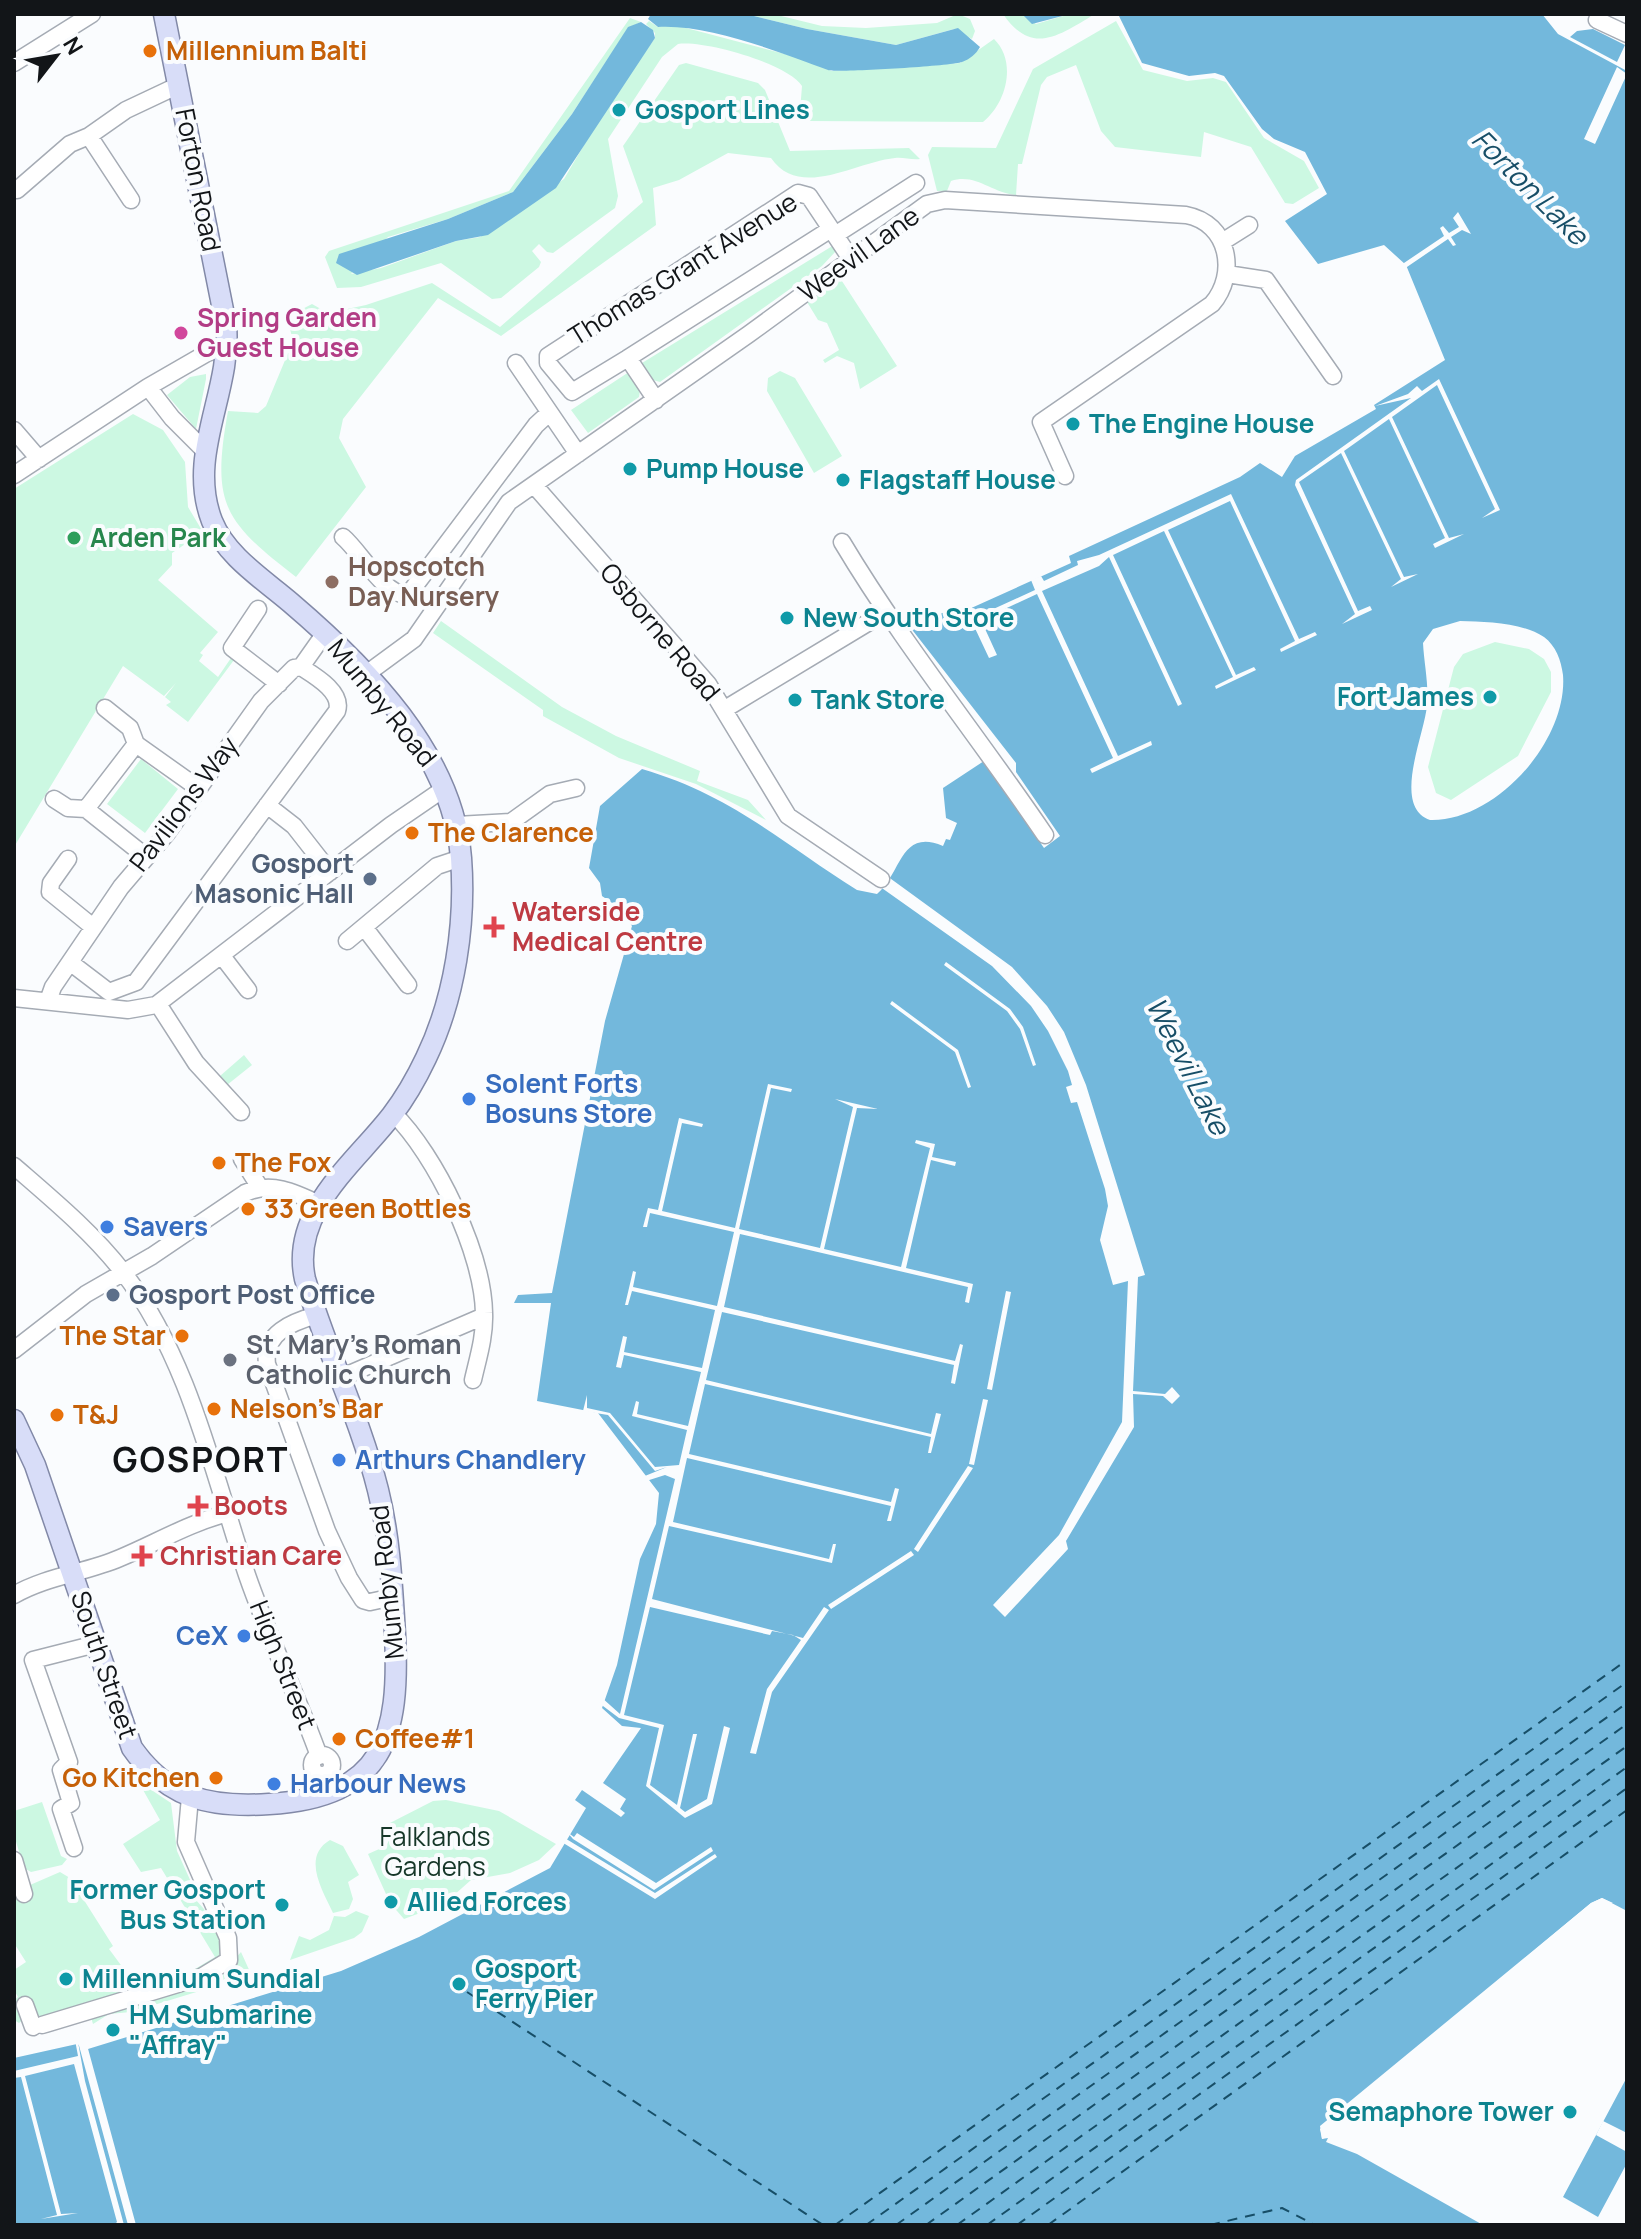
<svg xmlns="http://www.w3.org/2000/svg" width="1641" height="2239" viewBox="0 0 1641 2239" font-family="Manrope,sans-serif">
<rect width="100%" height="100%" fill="#fafcfe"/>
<path fill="#ccf8e2" d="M746,14h27l49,12 44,2 71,-5 21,-9 12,5 5,12 -3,8 -18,-10 -58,16 -89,-16z
M1003,14h19l14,10 34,-10h25c-37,22 -63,42 -92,0z
M630,18l11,4 -13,6 -56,86 -59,78 -65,27 -60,18 -37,37 30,-6 75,-27 24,-4 84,-58 40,-68 51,-73v-5l-9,-9 3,-3 9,6 13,-3 133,35 28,12 128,-8 34,-24c23,22 13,64 -11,83l-175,-1 -8,-10 2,-25c-14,-22 -97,-46 -124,-42l-16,13 -54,82 10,57 -3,12 -62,45 -6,-1 -8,-8 -7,7 9,11 -2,5 -38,31 -9,1 -51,-36 -80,24 -24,1 -12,-31 4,-6 180,-60z
M1116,21l27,49 44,11 26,-3 13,4 38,56 40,23 15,27 -26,16 -8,-1 -34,-56 -47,-15 -3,25 -86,-10 -14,-16 -25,-66 -29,12 -6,8 -19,79h-4l-2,31c-25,-2 -40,-22 -65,-14l-4,10h-10l-9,-36 4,-8 64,1 37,-79z
M686,63l72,20 7,7 25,61 119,-3 11,11c-9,1 -17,-2 -25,-1 -40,4 -95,42 -124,0l-43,-5 -49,27 -26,8 3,37 -155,111 -63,-38 -95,121 -4,19 27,49 -70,90c-72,-56 -85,-72 -68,-166l30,2 8,-7 27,-65 -6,-24 25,-13 16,9 38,-8 66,-22 68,44 143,-125 -20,-56 56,-81z
M834,245l2,6 -14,15 -162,116 -7,-2 -11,-17z
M840,278l57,88 -37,23 -6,-26 -17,-7 -12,7 -2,-3 16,-10 -12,-27 -9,-3 -11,-18z
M780,371l15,7 47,78 -28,17 -47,-82 1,-13z
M629,372l11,18 -1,7 -51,36 -17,-23z
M206,374v5l-10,50 -29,-34 23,-18z
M133,414l30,16 22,32 3,45 15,25 -31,21v12l-14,15 60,52 -18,21 3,2 -4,6 19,16 13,-19 3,2 -46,62 -22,-17 5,-3 -6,-5 11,-14 -12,13 -41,-30 -109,181v-358z
M441,621l121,86 54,29 84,35 -3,10 51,19 18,20 -70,-36 -77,-26 -76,-42v-6l-110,-77z
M1495,642l34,7 15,10 7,13v20l-33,64 -67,44 -15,-7 -8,-26 26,-100 9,-13z
M141,759l37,30 -33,44 -38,-29z
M244,1055l8,10 -25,20 -7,-9z
M138,1781l33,22 6,48 19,42 -1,6 9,10 28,53 9,-10 10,22 -38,8 -10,8 -72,22 -22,2 -16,10 -4,-13 -29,8h-36l-5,4 -5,-3v-20l4,-3 -4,-7v-20l12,-8 -12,-19v-45l15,-4 1,-9 30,-13 10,6 43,68 -4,3 3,4 28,38 28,-17 7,7 40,-24 -54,-89 -20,4 -18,-28 37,-24z
M446,1800l53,11 57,33 -17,16 -29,13 -39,7 -27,24 -40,15 -14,-16 -22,-49 18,-8 7,-13 -5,-9 45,-23z
M42,1802l19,54 6,3 -5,6 -31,7 -7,-4 -10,-33v-24z
M330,1840l13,6 16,29 -11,7 5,17 -4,10 -16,4c-10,-22 -32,-56 -3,-73z
M356,1911l13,5 -7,16 -8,6 -64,22 9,-24 11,4 19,-10 5,-14 11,1z"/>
<path fill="#73b8dc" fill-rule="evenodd" d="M651,14h95l61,15 89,16 62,-17 22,19c-4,7 -10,12 -18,15 -11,4 -126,11 -134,8 -49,-18 -120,-46 -170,-43l-10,-8z
M1022,14h48l-38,10z
M1118,14h424l16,20 69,37v1840l-25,-13 -11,5 -271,226 2,10 6,-1 -2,4 31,12 126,71h-1469v-167l63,-14 11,5 253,-78 78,-34 131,-69 36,-60 -11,-8 7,-10 39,27 4,-4 -5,-4 6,-10 -23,-16 38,-55 -19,-2 -20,-18 15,-43 23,-106 16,-35 3,-31 -61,-80 -61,-12 14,-98h-37l4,-8 34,-2 53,-272 27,-95 -14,-19 -16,-11 -2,-13 -11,-15 11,-62 42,-37c89,26 139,73 215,121l20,4c25,-21 23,-66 66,-48l3,-7 4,1 7,-17 -11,-5 -3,-30 41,-27 60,87 16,-12 -44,-64v-9l-106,-136 44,-19 4,6 113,-51 -2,-7 171,-79 20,-14 22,14 13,-21 81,-47 -2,-4 71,-45 -39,-95 -22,-20 -66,19 -33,-43 42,-27 -22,-42 -31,-13 -12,-10 -38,-53 -9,-3 -26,3 -47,-13zM1460,621c26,1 61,1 84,16 12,9 17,23 19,38 5,65 -67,147 -133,145 -39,-14 -5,-86 -3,-115 2,-20 -3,-42 -4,-62l10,-14z
M641,22l12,8 2,8 -99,150 -68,47 -32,6 -99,34 -21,-12 3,-9 109,-35 65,-27 59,-78 56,-87z
M1593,29l32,16 -8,17 -47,-25 7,-6z
M1627,2077v86l-29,54 -35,-20z"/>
<path fill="#fafcfe" d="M1617,67l10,7 -32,70 -11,-5z
M1458,212l13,22 -9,-4 -11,7 5,8 -3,1 -5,-7 -44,30 -3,-4 43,-29 -4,-8 3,-2 6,7 10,-6 -6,-9z
M1439,379l61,131 -18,8 13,-9 -58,-124 -45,32 57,121 15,-4 -29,14 -2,-4 12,-6 -56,-119 -45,32 60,126 14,-3 -27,13 10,-8 -60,-126 -42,29 59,129 12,-5 2,4 -30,14 13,-10 -60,-129 1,-5 115,-82 -36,8 33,-12 9,-8 5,5z
M1231,494l68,145 16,-7 2,3 -36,17 -1,-3 15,-8 -65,-140 -62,29 68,145 18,-8 2,3 -40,19 -1,-3 18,-9 -69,-146 -51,24 69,149 -4,2 -69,-149 -10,9 -57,25 76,165 33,-15 1,4 -60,28 -2,-4 23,-11 -76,-164 -56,26 16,35 -8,3 -16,-34 -18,7 -1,-4 81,-37 -4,-10 10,-4 3,5 34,-16 -1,-4 22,-6z
M887,876l125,91 35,39 17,26 22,53 59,190 -7,2 -5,114 32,3 7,-7 8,9 -8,8 -9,-8 -30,-2 1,33 -68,114 2,8 -63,68 -12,-12 66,-70 63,-113 6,-141 -15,4 -13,-45 8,-34 -3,-17 -28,-87 -6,1 -5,-16 6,-2 -4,-14 -20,-40 -17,-25 -39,-40 -113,-80z
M946,962l64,47 13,18 13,38 -3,1 -13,-37 -13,-18 -63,-46z
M892,1001l66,49 13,37 -3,1 -13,-36 -65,-48z
M768,1084l24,5 -1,3 -20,-4 -32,141 81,19 33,-141 -18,-8 43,10 -21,-1 -33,141 77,18 29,-119 -15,-5 1,-3 19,4 -3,13 24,5 -1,4 -24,-6 -25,108 67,16 -4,19 -4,-1 3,-15 -228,-53 -16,73 231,54 5,-17 3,1 -8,39 -4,-1 3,-18 -232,-53 -16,68 225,54 5,-21 5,1 -10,39h-3l3,-16 -226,-53 -16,70 202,48 4,-14 4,1 -8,32h-4l4,-15 -204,-48 -14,64 156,37 4,-15h3l-4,19 -163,-37 -17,73 151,39 21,-31 5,3 -57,82 -16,62 -6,-1 17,-64 34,-49 -8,-5 -21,-4 -2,4 -120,-28 -26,108 40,10 -14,60 27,20 16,-71h4l-17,74 5,4 22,-13 17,-73 6,2 -18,76 -27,14 -39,-32 13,-58 -40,-10 -20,-15 2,-6 19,17 55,-235 -10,-4 -22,7 -3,-4 27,-11 -12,4 -47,-56 -25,-4 4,-16v13l23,5 45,54 24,-2 8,-35 -55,-14 4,-15 3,1 -2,12 51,12 13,-54 -77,-17 -3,13 -5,-1 7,-31 4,1 -3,15 78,16 13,-58 -83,-19 -4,14h-3l8,-34 3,1 -3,15 84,19 17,-74 -84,-19 -3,14h-4l5,-19 10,2 21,-92 24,6 -1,3 -20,-4 -20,88 73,17z
M1006,1291l5,1 -19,98 -5,-1z
M983,1399l5,1 -14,65 -5,-1z
M968,1466l5,2 -55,84 -4,-3z
M911,1551l3,4 -83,54 -3,-4z
M567,1832l7,5 3,-4 79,50 55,-36 2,4 -59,39 -81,-51z
M563,1837l92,56 60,-39 2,3 -62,42 -95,-58z
M1602,1898l11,5 -19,3 -270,223 7,6 -9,4 -2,-13 271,-223z
M75,2040h3l9,5 49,180h-8l-50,-183 7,39 39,144h-10l3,-3 -43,-158 -49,12 36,138 17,-1 -37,6 16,-4 -36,-138 -7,1v-7l64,-15z
M1603,2121l24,12v19l-31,-17z"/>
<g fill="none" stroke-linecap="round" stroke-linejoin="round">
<path stroke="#174e67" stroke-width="2" stroke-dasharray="10 8" stroke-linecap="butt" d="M467,1992l356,233
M835,2225l792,-565
M866,2225l761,-543
M896,2225l731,-522
M926,2225l701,-501
M957,2225l670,-479
M987,2225l640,-458
M1017,2225l610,-437
M1048,2225l579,-415
M1210,2225l72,-17 33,17"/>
<g stroke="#a5abb4" stroke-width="19">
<path id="minor" d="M1597,20l30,14
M14,63l78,-49
M89,136l42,64
M17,190l53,-46 19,-8 37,-26 53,-25
M835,235l81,-52
M1222,242l27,-17
M1227,274l39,6 67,96
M628,358l-56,34 -24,-29v-7l250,-163 11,3 42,63
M516,363l62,91
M148,387l24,31 32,32
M656,400l-28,-42 203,-129
M14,430l25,29
M14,475l134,-88 59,-34 20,-7
M534,485l174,199 80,132 93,63
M343,537c17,14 41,59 65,58l128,-170 13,-12
M842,542c61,102 136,194 203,293
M258,609l-26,39 47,36
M365,675l49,-36 95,-137 240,-168 178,-130 18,-4 241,15c43,8 52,59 26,89l-171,118 24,54
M105,708l25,20 6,16 62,44
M725,709l159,-96
M54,799l14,9 18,1 59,47
M267,805l27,21 36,46
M86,809l50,-65
M457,825l54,-3 39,-28 26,-6
M68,859l-17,24 -1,9 43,35
M364,927l44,58
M347,941l90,-75 24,-8
M222,956l26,34
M71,963l38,29 27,-10 201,-271c6,-19 -22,-35 -36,-44
M14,998l114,12 28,-5 235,-180 54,-37
M48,1001l5,-14 68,-100 46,-54 94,-132 33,-33 7,-1 24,-34
M158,1004l38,59 45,49
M393,1113c43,42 90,140 91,200 1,23 -6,45 -11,67
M242,1159l17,27
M14,1166c38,33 78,66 109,106 66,86 90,201 124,303 21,61 50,120 72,181
M317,1315c-25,7 -54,18 -50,49l60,167 22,47 14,22 7,2 23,-5
M14,1350l72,-56 66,-38 93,-63c26,-12 49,-1 74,11
M340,1378l144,-62
M14,1595c33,-19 71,-22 106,-37 36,-15 69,-35 108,-45
M312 1765a10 10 0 1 1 20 0a10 10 0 1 1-20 0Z
M74,1848l-13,-39 10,-6 -10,-33 8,-8 -36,-102 63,-16
M14,1860l10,34
M25,2005l8,22
M42,2025l159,-48 28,-17 -1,-22 -42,-96 4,-45"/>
</g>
<g stroke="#8289a7" stroke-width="23">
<path id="major" d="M14,1420l21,45 97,283c35,50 77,60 137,56 116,-7 131,-68 126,-170 -3,-48 -5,-96 -17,-144 -18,-72 -52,-140 -73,-211 -15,-68 50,-116 87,-164 13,-17 25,-38 34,-57 29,-60 40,-135 35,-200 -8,-104 -95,-191 -170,-255 -28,-24 -65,-47 -79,-82 -26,-67 20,-129 14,-196l-62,-311"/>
</g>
<use href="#minor" stroke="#fff" stroke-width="16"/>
<use href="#major" stroke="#d8ddf8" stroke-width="20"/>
</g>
<g fill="#e8710a" stroke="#fafcfe" stroke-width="3">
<circle cx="150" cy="51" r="8"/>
<circle cx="412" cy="833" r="8"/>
<circle cx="219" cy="1163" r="8"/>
<circle cx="248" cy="1209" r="8"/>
<circle cx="182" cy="1336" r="8"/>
<circle cx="214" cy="1409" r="8"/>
<circle cx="57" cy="1415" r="8"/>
<circle cx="339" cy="1739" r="8"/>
<circle cx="216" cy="1778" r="8"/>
</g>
<g fill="#0f9aa8" stroke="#fafcfe" stroke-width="3">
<circle cx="619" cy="110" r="8"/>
<circle cx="1073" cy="424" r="8"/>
<circle cx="630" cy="469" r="8"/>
<circle cx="843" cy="480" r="8"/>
<circle cx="787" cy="618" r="8"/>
<circle cx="1490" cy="697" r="8"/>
<circle cx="795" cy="700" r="8"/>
<circle cx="391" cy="1902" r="8"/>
<circle cx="282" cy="1905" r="8"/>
<circle cx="66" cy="1979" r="8"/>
<circle cx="459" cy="1984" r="8"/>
<circle cx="113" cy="2030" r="8"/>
<circle cx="1570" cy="2112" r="8"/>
</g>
<circle fill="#d1479c" stroke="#fafcfe" stroke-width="3" cx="181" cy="333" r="8"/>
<circle fill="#2e9e5b" stroke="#fafcfe" stroke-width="3" cx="74" cy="538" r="8"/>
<circle fill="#8d6e63" stroke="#fafcfe" stroke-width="3" cx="332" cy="582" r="8"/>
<g fill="#5c6f8a" stroke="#fafcfe" stroke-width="3">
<circle cx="370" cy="879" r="8"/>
<circle cx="113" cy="1295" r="8"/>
</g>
<g fill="#e0444e" stroke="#fafcfe" stroke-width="3">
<path d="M490 915h8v8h8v8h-8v8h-8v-8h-8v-8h8z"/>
<path d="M194 1494h8v8h8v8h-8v8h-8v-8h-8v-8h8z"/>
<path d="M138 1544h8v8h8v8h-8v8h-8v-8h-8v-8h8z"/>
</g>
<g fill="#3f7fe0" stroke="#fafcfe" stroke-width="3">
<circle cx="469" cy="1099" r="8"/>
<circle cx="107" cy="1227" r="8"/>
<circle cx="339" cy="1460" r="8"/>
<circle cx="244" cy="1636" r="8"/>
<circle cx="274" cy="1784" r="8"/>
</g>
<circle fill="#6b7280" stroke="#fafcfe" stroke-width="3" cx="230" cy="1360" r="8"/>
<g text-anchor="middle" stroke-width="8" stroke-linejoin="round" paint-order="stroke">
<g font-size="26" font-weight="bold" fill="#c56008" stroke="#fafcfe" text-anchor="start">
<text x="166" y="60">Millennium Balti</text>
<text x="428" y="842">The Clarence</text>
<text x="235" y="1172">The Fox</text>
<text x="264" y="1218">33 Green Bottles</text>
<text x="166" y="1345" text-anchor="end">The Star</text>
<text x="230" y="1418">Nelson's Bar</text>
<text x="73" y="1424">T&amp;J</text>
<text x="355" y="1748">Coffee#1</text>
<text x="200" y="1787" text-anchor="end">Go Kitchen</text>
</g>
<g font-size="26" font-weight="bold" fill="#0d838f" stroke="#fafcfe" text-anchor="start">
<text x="635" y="119">Gosport Lines</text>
<text x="1089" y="433">The Engine House</text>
<text x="646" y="478">Pump House</text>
<text x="859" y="489">Flagstaff House</text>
<text x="803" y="627">New South Store</text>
<text x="1474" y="706" text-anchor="end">Fort James</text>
<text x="811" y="709">Tank Store</text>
<text x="266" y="1899" text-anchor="end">Former Gosport<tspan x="266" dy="30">Bus Station</tspan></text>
<text x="407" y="1911">Allied Forces</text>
<text x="475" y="1978">Gosport<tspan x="475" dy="30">Ferry Pier</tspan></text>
<text x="82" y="1988">Millennium Sundial</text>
<text x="129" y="2024">HM Submarine<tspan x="129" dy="30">"Affray"</tspan></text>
<text x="1554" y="2121" text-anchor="end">Semaphore Tower</text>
</g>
<g font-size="26" fill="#121518" stroke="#fafcfe">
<text transform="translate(198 180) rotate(79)" y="9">Forton Road</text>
<text transform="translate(859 254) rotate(-36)" y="9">Weevil Lane</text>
<text transform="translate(683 269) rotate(-32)" y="9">Thomas Grant Avenue</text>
<text transform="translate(660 632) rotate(50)" y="9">Osborne Road</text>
<text transform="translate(382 703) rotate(51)" y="9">Mumby Road</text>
<text transform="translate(184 804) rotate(-53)" y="9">Pavilions Way</text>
<text transform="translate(387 1582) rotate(-96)" y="9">Mumby Road</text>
<text transform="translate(104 1665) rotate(71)" y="9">South Street</text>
<text transform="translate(283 1665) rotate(68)" y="9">High Street</text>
</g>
<g font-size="26" font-weight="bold" fill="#b23c85" stroke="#fafcfe" text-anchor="start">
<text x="197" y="327">Spring Garden<tspan x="197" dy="30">Guest House</tspan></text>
</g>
<g font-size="26" font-weight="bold" fill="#27864d" stroke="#fafcfe" text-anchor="start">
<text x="90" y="547">Arden Park</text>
</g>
<g font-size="26" font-weight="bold" fill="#785e54" stroke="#fafcfe" text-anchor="start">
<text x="348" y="576">Hopscotch<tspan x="348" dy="30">Day Nursery</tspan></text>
</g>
<g font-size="26" font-weight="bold" fill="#4e5e75" stroke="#fafcfe" text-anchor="end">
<text x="354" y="873">Gosport<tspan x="354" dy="30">Masonic Hall</tspan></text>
<text x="129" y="1304" text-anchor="start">Gosport Post Office</text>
</g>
<g font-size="26" font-weight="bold" fill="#be3a42" stroke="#fafcfe" text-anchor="start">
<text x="512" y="921">Waterside<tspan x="512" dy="30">Medical Centre</tspan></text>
<text x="214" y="1515">Boots</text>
<text x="160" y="1565">Christian Care</text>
</g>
<g font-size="26" font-weight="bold" fill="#366cbe" stroke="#fafcfe" text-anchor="start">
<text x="485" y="1093">Solent Forts<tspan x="485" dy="30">Bosuns Store</tspan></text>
<text x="123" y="1236">Savers</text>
<text x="355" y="1469">Arthurs Chandlery</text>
<text x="228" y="1645" text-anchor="end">CeX</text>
<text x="290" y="1793">Harbour News</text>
</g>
<g font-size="26" font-weight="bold" fill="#5b616d" stroke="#fafcfe" text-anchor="start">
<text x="246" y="1354">St. Mary's Roman<tspan x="246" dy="30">Catholic Church</tspan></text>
</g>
<g font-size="26" fill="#163729" stroke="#fafcfe">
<text x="435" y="1846">Falklands<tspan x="435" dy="30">Gardens</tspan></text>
</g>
<g font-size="28" font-style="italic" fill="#174e67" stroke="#fafcfe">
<text transform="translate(1530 187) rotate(45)" y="10">Forton Lake</text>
<text transform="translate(1188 1066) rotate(63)" y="10">Weevil Lake</text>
</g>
<g font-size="34" font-weight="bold" letter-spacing="2" fill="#121518" stroke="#fafcfe">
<text x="201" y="1472">GOSPORT</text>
</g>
</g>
<rect width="1641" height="2239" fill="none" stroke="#121518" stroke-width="32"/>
<g transform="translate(56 56) rotate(59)" stroke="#fafcfe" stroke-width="6" paint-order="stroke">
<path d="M0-6L14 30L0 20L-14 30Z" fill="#121518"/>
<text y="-12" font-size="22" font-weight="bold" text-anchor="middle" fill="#121518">N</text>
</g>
</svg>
